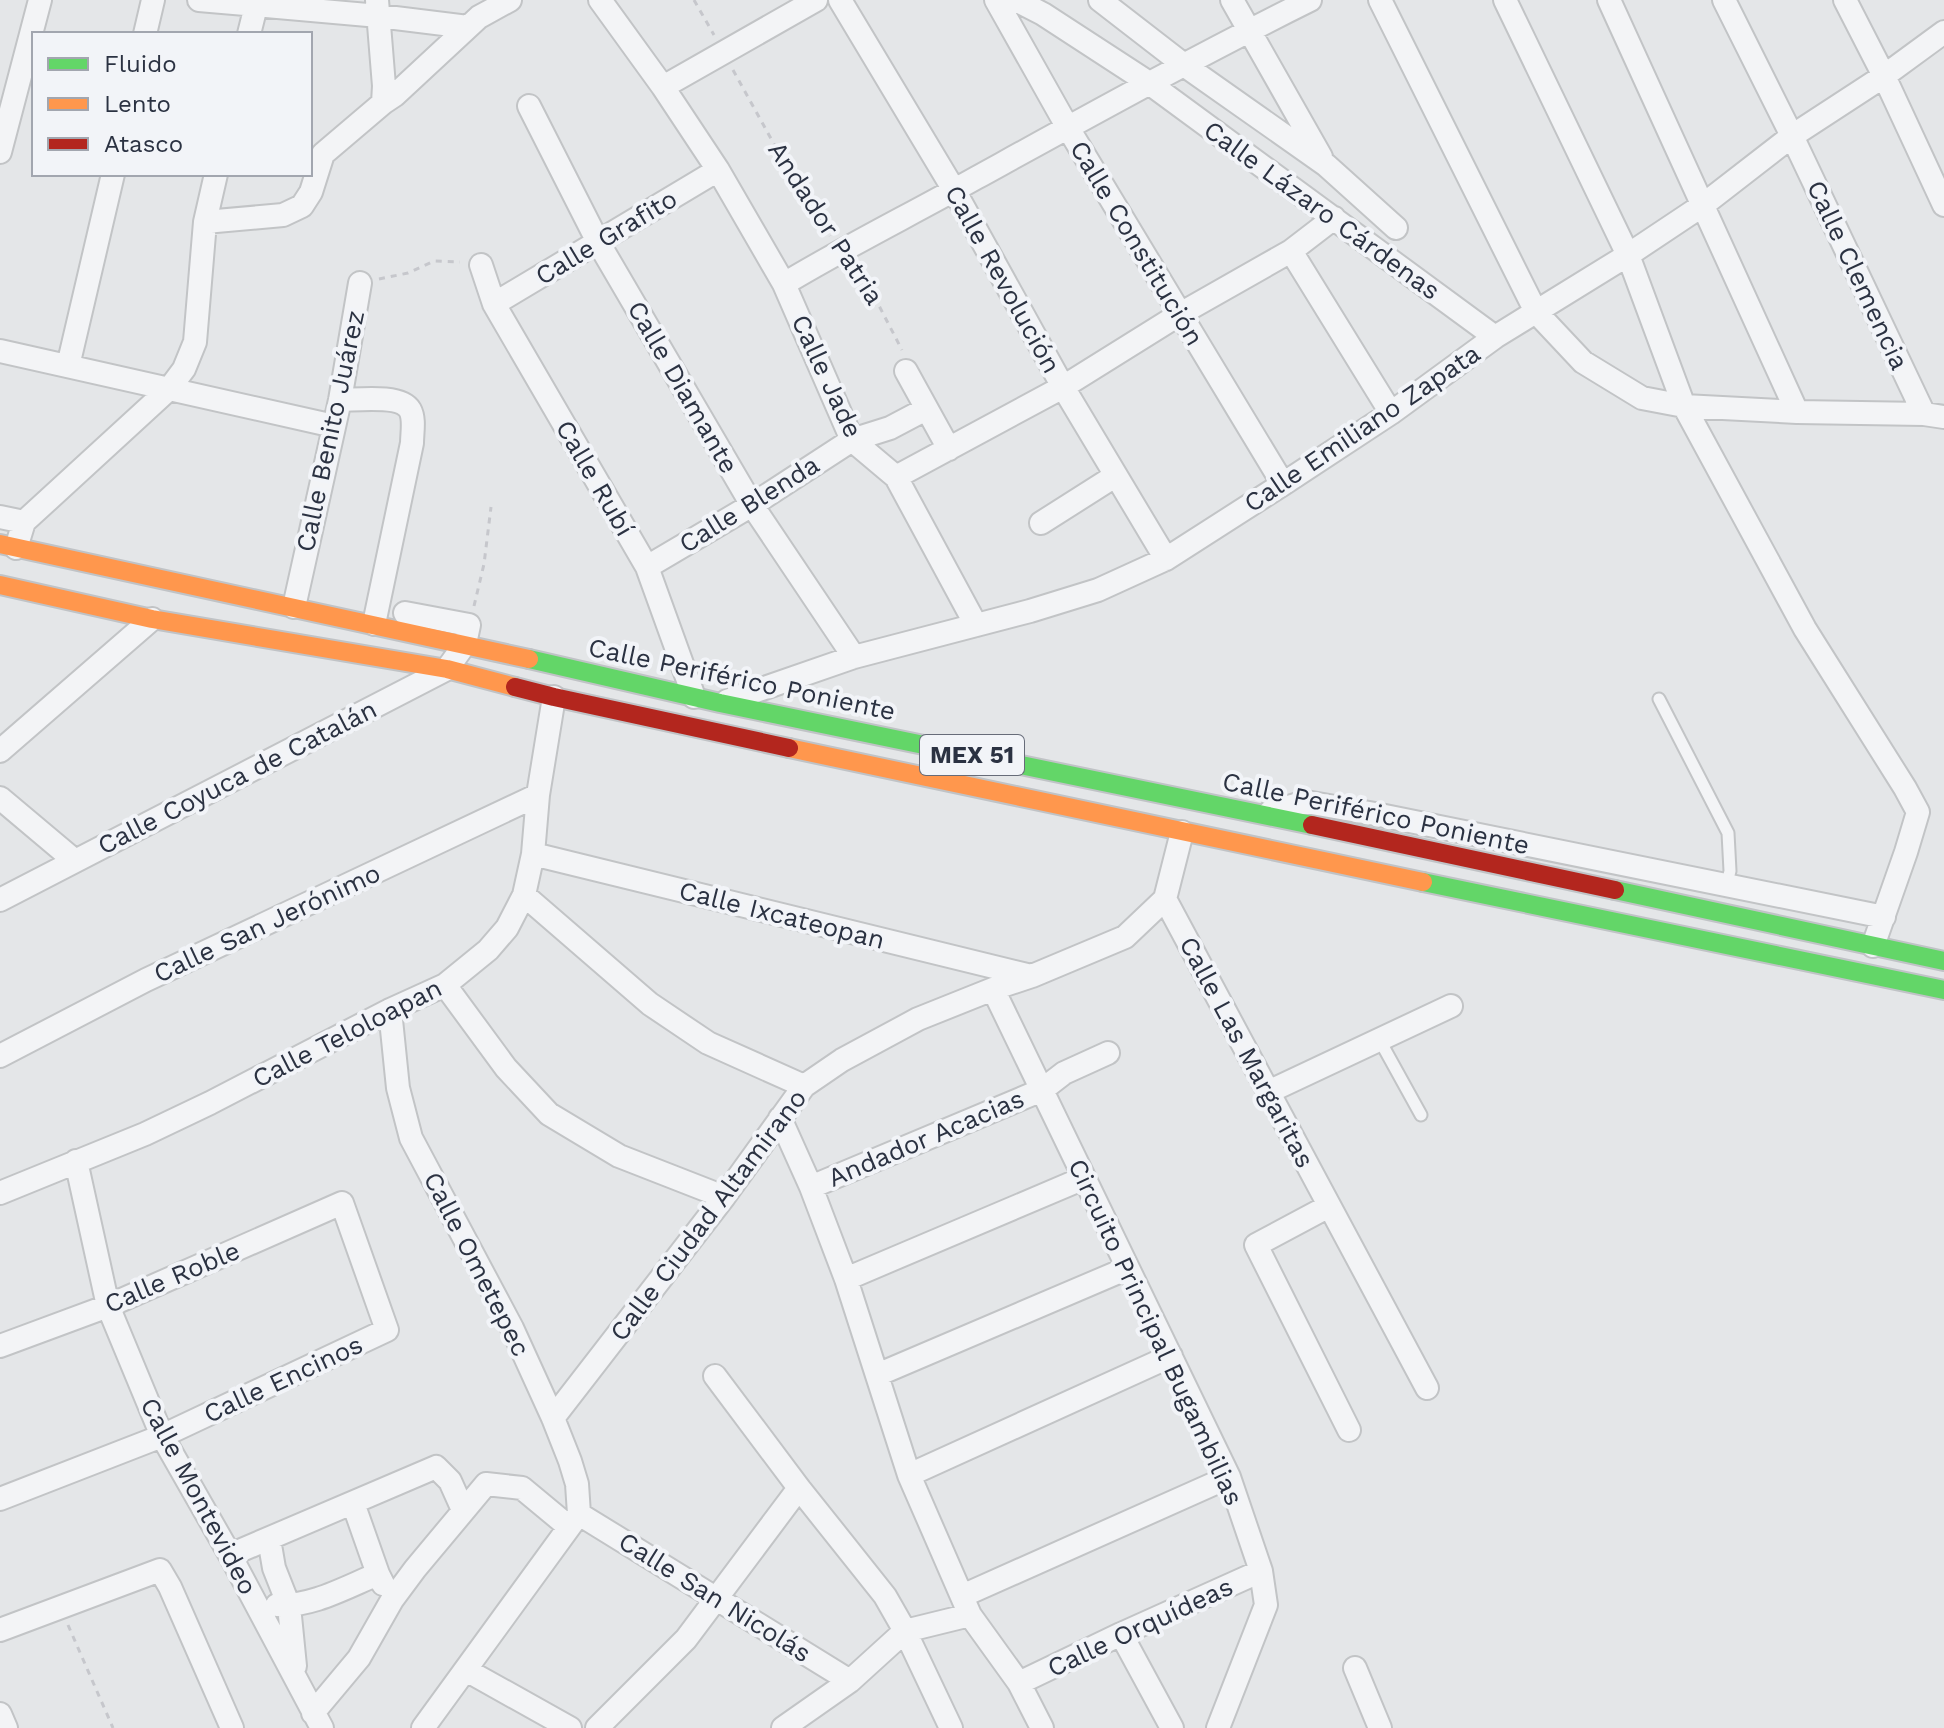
<svg xmlns="http://www.w3.org/2000/svg" width="1944" height="1728" viewBox="0 0 1944 1728" font-family="'Work Sans',sans-serif">
<rect width="100%" height="100%" fill="#e4e6e8"/>
<g fill="none" stroke-linecap="round" stroke-linejoin="round">
<g stroke="#c2c4c6" stroke-width="15">
<path id="lane" d="M1659,699l69,134 2,38 -4,16
M1379,1039l42,76"/>
</g>
<g stroke="#c2c4c6" stroke-width="26">
<path id="street" d="M199,0l180,16 89,11
M377,0l7,86 -1,17
M600,0l63,87 55,83 66,114 68,156 44,37 80,148
M840,0l114,190 109,197 103,172
M996,0l72,128 215,356
M1016,0l27,14 106,69 346,254
M1100,0l84,65 142,100 70,63
M1232,0l89,157
M1380,0l156,312 47,50 59,36 42,8 113,6 127,2 20,3
M1505,0l123,255 56,151 121,223 100,159 13,24 -12,40 -33,94
M1609,0l188,412
M1724,0l68,136 132,278
M1845,0l39,76 60,129
M145,34l8,-34
M249,34l7,-28
M663,87l153,-87
M529,106l69,136 154,263 102,152
M0,152l40,-152
M205,222l78,-7 19,-9 9,-14 12,-38 60,-51 12,-8 84,-78 31,-17
M1291,251l100,162
M481,265l13,39 153,263 47,130
M784,284c63,-38 128,-70 192,-106 111,-61 221,-122 334,-178
M494,304l224,-134
M0,351l334,75
M68,366l45,-192
M906,371l43,78
M340,400c16,0 61,-6 70,10 5,9 2,23 2,33l-38,181
M896,477l167,-90 117,-73 111,-63 43,-33
M0,517l24,5
M1041,523l74,-47
M16,548l8,-26 145,-133 15,-20 11,-27 10,-120 11,-48
M647,567l105,-62 100,-65 38,-12 36,-19
M294,607l46,-207 20,-117
M727,701l127,-44 176,-46 68,-21 68,-31 117,-75 108,-71 104,-76 133,-82 75,-50 89,-69 92,-60 60,-44
M0,751l152,-132
M0,798l75,63
M1270,812l36,-10 69,12 509,103
M533,854l498,122
M524,895l126,109 58,39 96,43
M1165,899l262,489
M0,900l447,-231 18,-25 4,-19 -64,-12
M445,985l61,83 43,46 70,42 105,41
M993,989l236,488 32,94 5,34 -48,123
M390,1010l8,78 13,50 101,190 41,90 17,43 7,23 2,30
M0,1056l146,-76 392,-185
M1268,1092l183,-86
M780,1118l31,69 35,92 63,196 61,140 49,68 23,45
M76,1161l32,145 54,130 68,119 92,173
M811,1187l231,-97 22,-17 44,-20
M0,1193l145,-59 65,-31 180,-93 55,-25 43,-35 19,-22 17,-33 9,-41 5,-59 16,-98
M1329,1206l-73,39 93,185
M846,1279l238,-101
M0,1346l108,-40 234,-103 45,127 -225,106 -162,63
M877,1375l251,-107
M715,1376l84,112 86,108 20,35 46,97
M553,1418l171,-221 80,-111 38,-26 76,-41 75,-30 39,-13 93,-39 40,-38 17,-67
M909,1475l262,-119
M353,1503l25,71 5,10
M579,1514l271,167
M269,1539l5,29 15,38 6,60
M230,1555l206,-88 14,14 13,29
M962,1596l267,-119
M277,1605c35,2 69,-18 101,-31
M0,1630l160,-60 10,17 62,141
M1121,1634l51,94
M1355,1668l25,60
M466,1670l104,58
M1019,1683l102,-49 140,-63
M313,1713l46,-55 33,-58 23,-31 71,-85 36,4 47,39
M0,1714l6,14
M423,1728l155,-213
M597,1728l89,-89 113,-151
M783,1728l67,-47 55,-50 65,-16"/>
</g>
<g stroke="#c0c3c6" stroke-width="22">
<path id="fast" d="M529,659l191,44 592,122
M1423,882l521,108
M1615,890l329,71"/>
</g>
<g stroke="#c0c3c6" stroke-width="22">
<path id="slow" d="M0,544l529,115
M0,585l152,34 295,50 68,18
M789,748l634,134"/>
</g>
<g stroke="#c0c3c6" stroke-width="22">
<path id="jam" d="M515,687l39,10 235,51
M1312,825l303,65"/>
</g>
<path stroke="#c6c7cc" stroke-width="3" stroke-dasharray="6 6" stroke-linecap="butt" d="M694,0l20,35
M733,70l41,74 56,92
M855,266l7,7 40,77
M379,279l29,-6 26,-12 26,1
M474,606l10,-42 7,-57
M68,1625l45,103"/>
<use href="#lane" stroke="#f3f4f6" stroke-width="11"/>
<use href="#street" stroke="#f3f4f6" stroke-width="22"/>
<use href="#fast" stroke="#63d668" stroke-width="18"/>
<use href="#slow" stroke="#ff974d" stroke-width="18"/>
<use href="#jam" stroke="#b3261e" stroke-width="18"/>
</g>
<g text-anchor="middle" stroke-width="8" stroke-linejoin="round" paint-order="stroke">
<rect fill="#f2f4f8" stroke="#676c79" stroke-width="2" x="920" y="735" width="104" height="40" rx="6"/>
<g font-size="24" font-weight="bold" fill="#2b3242">
<text x="972" y="763">MEX 51</text>
</g>
<g font-size="26" fill="#2b3242" stroke="#f2f4f8">
<text transform="translate(1322 210) rotate(36)" y="9">Calle Lázaro Cárdenas</text>
<text transform="translate(826 223) rotate(57)" y="9">Andador Patria</text>
<text transform="translate(606 237) rotate(-31)" y="9">Calle Grafito</text>
<text transform="translate(1137 243) rotate(59)" y="9">Calle Constitución</text>
<text transform="translate(1858 275) rotate(65)" y="9">Calle Clemencia</text>
<text transform="translate(1003 279) rotate(61)" y="9">Calle Revolución</text>
<text transform="translate(827 376) rotate(65)" y="9">Calle Jade</text>
<text transform="translate(683 387) rotate(60)" y="9">Calle Diamante</text>
<text transform="translate(1362 428) rotate(-34)" y="9">Calle Emiliano Zapata</text>
<text transform="translate(330 431) rotate(-78)" y="9">Calle Benito Juárez</text>
<text transform="translate(595 478) rotate(60)" y="9">Calle Rubí</text>
<text transform="translate(749 504) rotate(-32)" y="9">Calle Blenda</text>
<text transform="translate(742 679) rotate(12)" y="9">Calle Periférico Poniente</text>
<text transform="translate(237 777) rotate(-27)" y="9">Calle Coyuca de Catalán</text>
<text transform="translate(1376 813) rotate(12)" y="9">Calle Periférico Poniente</text>
<text transform="translate(782 915) rotate(14)" y="9">Calle Ixcateopan</text>
<text transform="translate(267 923) rotate(-25)" y="9">Calle San Jerónimo</text>
<text transform="translate(347 1033) rotate(-27)" y="9">Calle Teloloapan</text>
<text transform="translate(1247 1052) rotate(62)" y="9">Calle Las Margaritas</text>
<text transform="translate(926 1138) rotate(-23)" y="9">Andador Acacias</text>
<text transform="translate(708 1215) rotate(-53)" y="9">Calle Ciudad Altamirano</text>
<text transform="translate(477 1264) rotate(63)" y="9">Calle Ometepec</text>
<text transform="translate(172 1277) rotate(-23)" y="9">Calle Roble</text>
<text transform="translate(1156 1332) rotate(65)" y="9">Circuito Principal Bugambilias</text>
<text transform="translate(283 1379) rotate(-25)" y="9">Calle Encinos</text>
<text transform="translate(199 1496) rotate(62)" y="9">Calle Montevideo</text>
<text transform="translate(715 1597) rotate(32)" y="9">Calle San Nicolás</text>
<text transform="translate(1140 1627) rotate(-25)" y="9">Calle Orquídeas</text>
</g>
</g>
<rect x="32" y="32" width="280" height="144" fill="#f2f4f8" stroke="#a2a6af" stroke-width="2"/>
<rect x="48" y="58" width="40" height="12" fill="#63d668" stroke="#a2a6af" stroke-width="2"/>
<text x="104" y="72" font-size="24" fill="#2b3242">Fluido</text>
<rect x="48" y="98" width="40" height="12" fill="#ff974d" stroke="#a2a6af" stroke-width="2"/>
<text x="104" y="112" font-size="24" fill="#2b3242">Lento</text>
<rect x="48" y="138" width="40" height="12" fill="#b3261e" stroke="#a2a6af" stroke-width="2"/>
<text x="104" y="152" font-size="24" fill="#2b3242">Atasco</text>
</svg>
